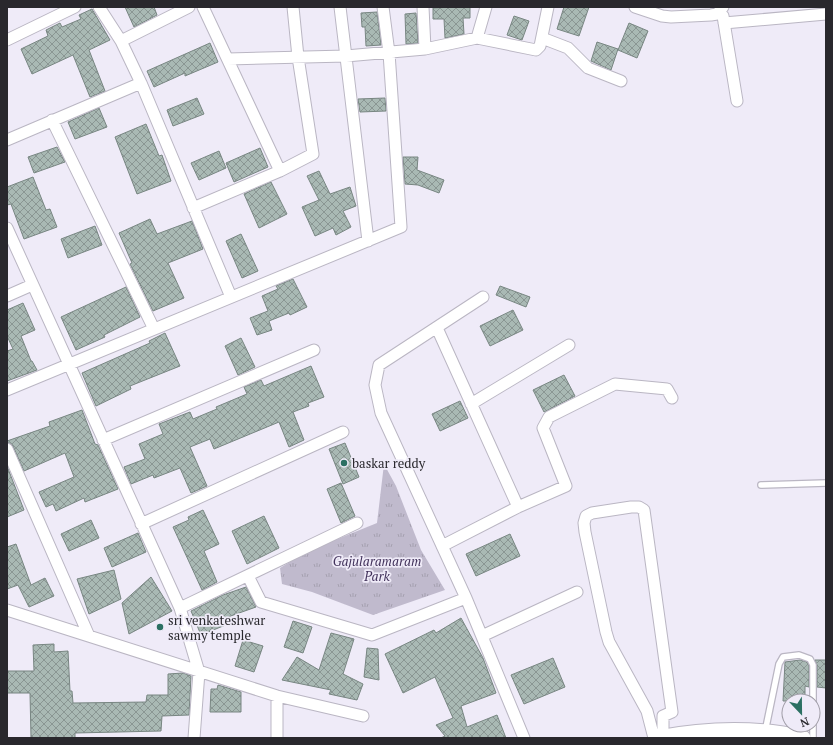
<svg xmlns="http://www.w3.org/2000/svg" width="833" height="745" viewBox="0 0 833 745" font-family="'PT Serif',serif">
<defs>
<pattern id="park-tufts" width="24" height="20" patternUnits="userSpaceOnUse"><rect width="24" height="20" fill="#c0bacd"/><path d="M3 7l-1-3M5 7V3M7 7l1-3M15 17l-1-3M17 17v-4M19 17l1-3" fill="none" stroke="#a5a0b0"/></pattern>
<pattern id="building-cross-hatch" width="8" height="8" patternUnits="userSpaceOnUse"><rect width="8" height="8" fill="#a9b9b4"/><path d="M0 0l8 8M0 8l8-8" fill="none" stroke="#8a9693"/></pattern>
</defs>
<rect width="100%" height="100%" fill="#efebf8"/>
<path fill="url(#park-tufts)" d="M384,464l12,22 25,64 24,40 -72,25 -61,-23 -30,-8 -2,-16 28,-17 69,-28z"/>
<path fill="url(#building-cross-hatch)" stroke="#788682" d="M125,7h29l3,8 -23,12z
M454,7h16v11h-7l1,16 -19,4 -1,-19h-11v-11z
M564,7h25l-10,29 -22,-7z
M92,9l18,31 -21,10 16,41 -15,6 -17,-42 -41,19 -11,-25 27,-13 -2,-6 14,-7 2,4 19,-8 -2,-4z
M377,12l4,33 -15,1 -1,-19h-3l-1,-14z
M416,13l2,30 -12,1 -1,-30z
M514,16l15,5 -7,19 -15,-5z
M629,23l19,8 -11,27 -19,-8z
M597,42l21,7 -7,21 -20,-9z
M210,43l8,19 -33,14v-3l-31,14 -7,-16z
M197,98l7,16 -31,12 -6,-16z
M385,98l1,13 -26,1 -2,-13z
M99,108l8,19 -32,12 -7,-17z
M146,124l13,32 3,-1 9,26 -34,13 -22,-57z
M57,147l8,15 -31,11 -6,-16z
M260,148l8,19 -34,15 -8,-19z
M219,151l7,17 -27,12 -8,-17z
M403,157h15l-1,13 27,10 -5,13 -21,-8 -13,-1z
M319,171l11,23 20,-7 6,19 -13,5 8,16 -15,8 -3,-7 -18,8 -13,-29 17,-7 -12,-24z
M33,177l13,33 4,-1 7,18 -33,12 -13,-35 -4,1v-18z
M271,182l16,32 -28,14 -15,-34z
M150,219l7,15 35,-13 11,28 -35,14 16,35 -31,13 -23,-47 2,-1 -13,-30z
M95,226l7,19 -34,13 -7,-19z
M241,234l17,37 -16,7 -16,-37z
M293,279l14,28 -17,8 -1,-2 -20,8 3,9 -15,5 -7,-17 18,-7 -6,-15 16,-7 -2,-3z
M500,286l30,11 -4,10 -30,-12z
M126,287l14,30 -36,18 1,2 -29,13 -15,-33z
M23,303l12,27 -14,6 10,25h1l5,9 -30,11v-30l6,-2 -6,-13v-26z
M513,310l10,20 -33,16 -10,-20z
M165,333l15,33 -50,20 1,3 -35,17 -14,-33 68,-30 -1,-2z
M241,338l14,29 -17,8 -13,-29z
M311,366l13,31 -16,6 1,3 -16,6 11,28 -15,7 -10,-25 -65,27 -4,-10 -20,8 17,39 -16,7 -11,-25 -26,10 -1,-3 -22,9 -7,-17 21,-8 -6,-15 24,-10 -4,-10 31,-12 3,7 24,-10 -1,-2 31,-13 -3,-7 17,-7 3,6z
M564,375l11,21 -31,16 -11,-22z
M460,401l8,17 -28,13 -8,-17z
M82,410l13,34 3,1 20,44 -33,13 -1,-4 -28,13 -3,-7 -7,3 -7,-15 35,-15 -9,-24 -41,18 -11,-25 -6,-5 43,-15 -1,-4z
M345,443l14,34 -16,7 -14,-35z
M7,466l17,44 -17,7z
M341,483l14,33 -14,7 -14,-34z
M203,510l16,34 -15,7 13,31 -15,8 -29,-63 16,-7 -1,-3z
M264,516l15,32 -32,16 -15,-33z
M91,520l8,18 -30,13 -8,-17z
M138,533l8,19 -34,15 -8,-19z
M510,534l10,22 -44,20 -10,-22z
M16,544l15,41 14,-7 9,18 -25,11 -11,-22 -11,4v-42z
M114,570l7,29 -32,15 -12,-35z
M151,577l21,34 -43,23 -7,-31z
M246,587l10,20 -31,11 3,6 -27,11 -10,-24 32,-16z
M461,618l22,40 13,35 -35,13 6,21 30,-12 9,23h-65l4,-2 -9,-11 17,-7 -18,-41 -32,16 -18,-39 49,-24 2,3z
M293,621l19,6 -9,26 -19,-6z
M331,633l23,6 -11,35 20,10 -6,16 -28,-6 2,-4 -49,-10 15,-23 22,13z
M243,640l20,6 -9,26 -19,-6z
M54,644v8l14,-1 2,40h2l1,12 73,-1 1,-7h21v-21l15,-1 8,3 -2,39 -27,1 -1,15 -86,2v5h-44l-1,-45h-23v-22h27l-1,-26z
M367,648l11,1 1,31 -15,-3z
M553,658l12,29 -41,17 -13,-29z
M800,660l7,2 2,4v21l-4,-1v15h-22l2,-39z
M815,660h11v28l-9,-1v-22z
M218,685l23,7v20h-31l1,-23h6z"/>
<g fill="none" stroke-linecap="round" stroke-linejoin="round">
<g stroke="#bab6c3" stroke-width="8">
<path id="lane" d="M761,485l65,-2
M765,732l14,-68 4,-7 16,-2 11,4 3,6v73"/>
</g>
<g stroke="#bab6c3" stroke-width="13">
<path id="street" d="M99,7l22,34 20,42 90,214
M203,7l77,164
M340,7l28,234
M423,7l2,42
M635,7l27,9 9,1 40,-2 6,-1 6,-7
M723,16l14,85
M724,23l102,-9
M477,38l9,-31
M542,38l26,10 20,20 33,13
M7,40l68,-33
M121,41l68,-34
M228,59l118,-3 79,-7 52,-11 59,12 4,-4 8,-39
M52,120l102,209
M7,140l134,-57
M193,208l87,-37 33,-17 -15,-97 -5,-50
M7,228l173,380 19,64 -5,66
M7,296l25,-11
M483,297l-104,68 -4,20 6,28 85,185 58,140
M437,328l81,179
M7,390l394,-163 -12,-174 -6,-46
M471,404l98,-59
M103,440l211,-90
M7,449l82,187
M141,524l202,-92
M442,546l76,-39 48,-21 -23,-58 6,-11 66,-33 52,5 5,9
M248,576l13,26 111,33 94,-37
M180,608l177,-85
M7,610l270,86 86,20
M482,636l95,-44
M277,696v42
M654,738l-7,-27 -38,-69 -3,-10 -21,-100 -1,-9 2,-7 6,-3 39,-6h8l5,3 28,202 -9,4v21"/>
</g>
<g stroke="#bab6c3" stroke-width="17">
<path id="secondary" d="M657,738c48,-9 99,-11 146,0"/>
</g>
<use href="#lane" stroke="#fff" stroke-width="5.5"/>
<use href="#street" stroke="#fff" stroke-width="11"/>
<use href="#secondary" stroke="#fff" stroke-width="15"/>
</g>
<g fill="#2c7063" stroke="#efebf8" stroke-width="1.5">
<circle cx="344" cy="463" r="4"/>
<circle cx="160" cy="627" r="4"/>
</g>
<g text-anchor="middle" stroke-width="3.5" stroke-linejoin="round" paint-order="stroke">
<g font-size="13" fill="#29282d" stroke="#efebf8" text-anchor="start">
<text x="352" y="468">baskar reddy</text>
<text x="168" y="625">sri venkateshwar<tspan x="168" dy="15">sawmy temple</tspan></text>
</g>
<g font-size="13" font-style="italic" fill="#42325b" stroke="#efebf8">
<text x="377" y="566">Gajularamaram<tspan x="377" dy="15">Park</tspan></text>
</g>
</g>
<rect width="833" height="745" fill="none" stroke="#29282d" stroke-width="16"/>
<g transform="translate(801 713) rotate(158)"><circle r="19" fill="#efebf8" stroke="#a09da7"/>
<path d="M0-3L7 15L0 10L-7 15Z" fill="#2c7063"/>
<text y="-6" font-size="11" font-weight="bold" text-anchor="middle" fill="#29282d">N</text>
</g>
</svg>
